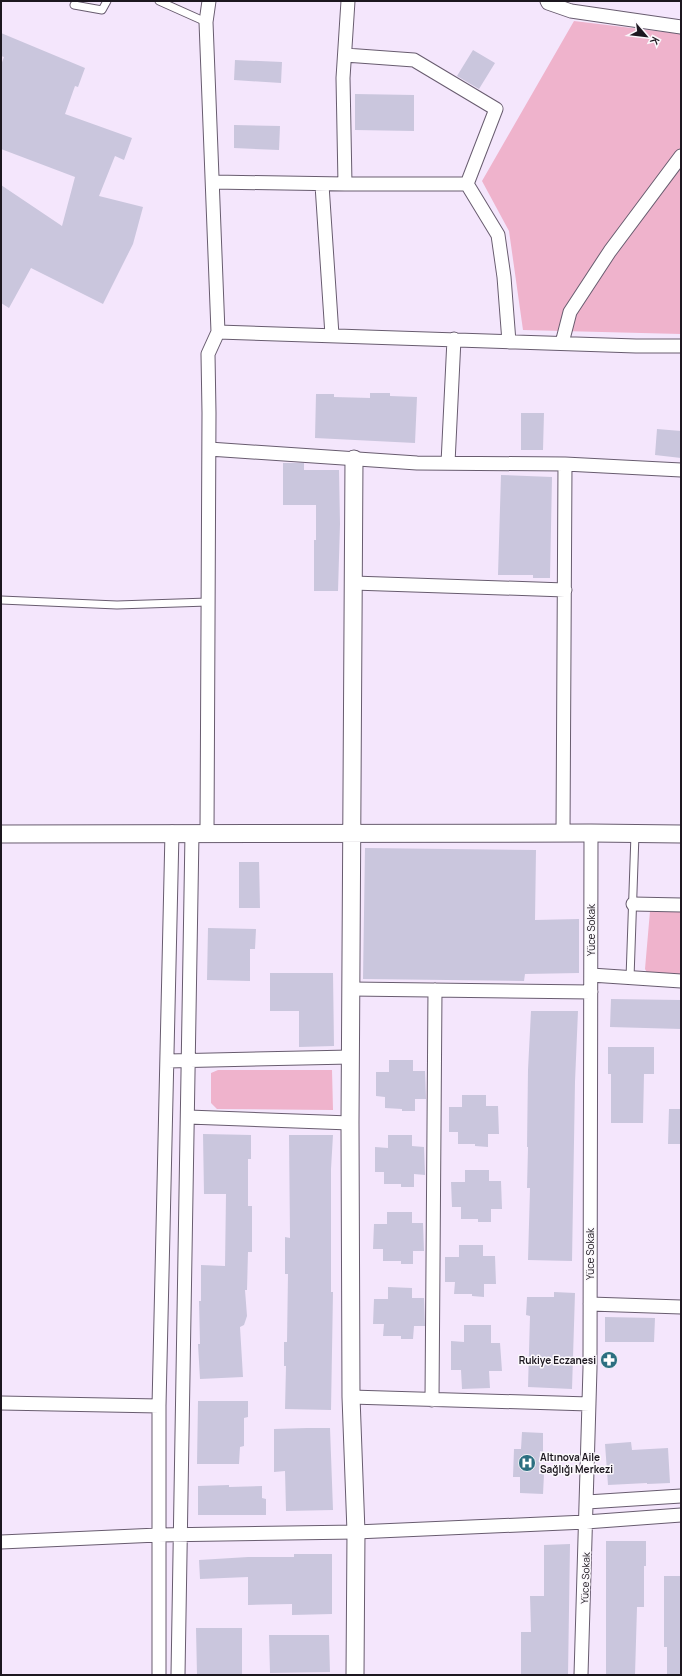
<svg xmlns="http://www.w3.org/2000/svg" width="682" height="1676" viewBox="0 0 682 1676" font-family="Manrope,sans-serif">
<rect width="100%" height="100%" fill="#f4e6fc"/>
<path fill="#efb3cc" d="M574,21l107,13v300l-158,-4 -14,-99 -27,-50z
M650,911h31v66l-32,-1 -4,-7z
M218,1070h114l1,40 -116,-1 -6,-6v-30z"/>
<path fill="#cac6dd" d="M1,33l84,35 -7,19 -3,-1 -10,28 67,24 -8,22 -9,-4 -16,40 44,11 -10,37 -30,60 -72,-36 -22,40 -8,-5v-118l61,41 13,-49 -74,-28v-84l3,-8 -3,-1z
M473,50l22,13 -16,26 -22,-13z
M235,60l47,2 -1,21 -47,-3z
M355,94l59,1v36l-59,-1z
M234,125l46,1 -1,24 -45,-2z
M370,393h20v3l27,1 -2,46 -100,-5 1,-44h18v3l36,1z
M521,413h23l-1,37h-22z
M657,429l24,2v27l-26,-3z
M283,463h21v7h35l1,54 -2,67h-24v-51h2v-35h-33z
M501,475l51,2 -2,101h-17v-3h-35z
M365,848l171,2 -1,70 44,-1v54l-54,1 -1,7 -161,-2z
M239,862h20l1,46h-21z
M208,928l48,1 -1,20h-5v32l-43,-1z
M270,973h63l1,73 -35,1v-36h-29z
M611,999l70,1v29l-71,-2z
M531,1011h47l-3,71 -3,179 -44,-1 2,-72h-3l1,-41h-1l1,-77z
M608,1047h46v27h-10l-1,49h-32v-49h-3z
M389,1060h24v11h12l1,28h-11v12h-13v-2l-17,-1v-11l-9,-1v-24h13z
M462,1095h24v11h12l1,28h-11v13l-13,-1v-2h-17v-12h-9v-25h13z
M669,1109h12v35h-13z
M203,1134l48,1v24h-3v47h4v46h-4l-1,38h-2l2,26 -3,9 -4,2 3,50 -43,2 -2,-35h2l-1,-43h2v-36l24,1 1,-72h-22z
M289,1135h44l-2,34v123h2l-2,118 -46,-1 1,-43h-2v-24h3l1,-68h-3v-37l5,1z
M388,1135h24v11l12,1 1,28 -11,-1v13h-13v-3h-17v-12h-9v-25l13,1z
M465,1170h24v11h12l1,28h-11v13h-13v-3h-17v-12h-9l-1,-25h14z
M387,1212h25v11h11l1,28h-11v13h-12v-3h-18v-12h-10l1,-25h13z
M459,1245h24v11h12l1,28h-12v13l-12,-1v-2h-18l1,-12h-10v-25h14z
M388,1287l24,1v10h12l1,28h-11l-1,13h-12v-3h-18l1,-12h-11l1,-25h14z
M554,1292l21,1 -3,96 -44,-2 2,-71 -4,-1 1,-18h27z
M605,1317l50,1 -1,24h-49z
M464,1325h27v18h9l2,28h-13l1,17 -28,1 -1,-19h-10v-29l13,1z
M198,1401h50v16l-4,1v28l-4,1 -1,17h-42z
M307,1428h23l3,82 -47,1 -1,-40 -11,1v-43z
M522,1432l21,1v19l-3,-1 -1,23h5l-1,20 -23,-1v-16h-7l1,-28h7z
M631,1442l1,8 36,-2 2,35 -23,1v-1l-39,2 -3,-41z
M229,1485v2l33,-1v12l4,1v16h-68v-29z
M606,1541h40v25h-2v41h-7l-2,68h-29z
M570,1544l-2,131h-47v-43h10l-1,-36h14v-51z
M294,1554h38v60l-40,1v-11l-44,1v-28l-48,2 -1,-19 49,-3h46z
M664,1576h17v99h-14v-28h-3z
M196,1628h46v47h-45z
M269,1635h60l1,37 -60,1z"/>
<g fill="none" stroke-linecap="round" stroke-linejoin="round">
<g stroke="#685c6f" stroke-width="9">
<path id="service" d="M159,1l47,21
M74,5l28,5 5,-9
M1,600l116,5 91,-3
M630,978l5,-144"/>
</g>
<g stroke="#685c6f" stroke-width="15">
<path id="minor" d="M209,1l-3,21 12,310 418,14h45
M348,1l-5,77 2,106h122l31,51 6,42 5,65
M547,1l1,2 23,8 110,16
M345,55l69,5 82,49 -29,75
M213,182l132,2
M322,185l10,150
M562,343l8,-31 40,-61 71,-95
M209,449l208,14 148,1 116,6
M448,463l6,-124
M353,583l212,7
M207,833l2,-420 -1,-59 10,-22
M563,833l2,-369
M633,904l48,1
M591,975l90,6
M351,989l240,3
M168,1061l183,-4
M188,1117l162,6
M590,1304l91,3
M351,1397l238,7
M432,1400l3,-410
M1,1403l158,3
M587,1502l94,-6
M1,1542l157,-7 198,-3 230,-10 95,-7
M159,1675v-269l13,-574
M178,1675l14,-842
M581,1675l9,-307 1,-535"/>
</g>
<g stroke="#685c6f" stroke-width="19">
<path id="tertiary" d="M354,459l-4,664 1,274 5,135 -1,143
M1,834l590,-1 90,1"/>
</g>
<use href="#service" stroke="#fff" stroke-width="7"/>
<use href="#minor" stroke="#fff" stroke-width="13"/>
<use href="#tertiary" stroke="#fff" stroke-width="17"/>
</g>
<defs>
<g id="pharmacy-disc" transform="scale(0.9)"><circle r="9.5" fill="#2c6f81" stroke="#fbf8fc"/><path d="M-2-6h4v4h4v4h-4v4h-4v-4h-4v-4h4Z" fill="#fff"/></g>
<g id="hospital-disc" transform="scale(0.9)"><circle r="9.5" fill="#2c6f81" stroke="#fbf8fc"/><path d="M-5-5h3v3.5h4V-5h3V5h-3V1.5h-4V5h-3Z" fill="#fff"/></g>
</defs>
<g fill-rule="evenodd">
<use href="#pharmacy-disc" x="609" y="1360"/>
<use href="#hospital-disc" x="527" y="1463"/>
</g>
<g text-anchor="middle" stroke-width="3" stroke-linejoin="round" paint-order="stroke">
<g font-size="10" fill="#1c171f" stroke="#fbf8fc">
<text transform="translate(591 930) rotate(-90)" y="4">Yüce Sokak</text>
<text transform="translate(590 1254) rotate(-90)" y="4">Yüce Sokak</text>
<text transform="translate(585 1578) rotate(-88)" y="4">Yüce Sokak</text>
</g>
<g font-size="10" font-weight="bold" fill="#1c171f" stroke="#fbf8fc" text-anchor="end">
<text x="596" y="1364">Rukiye Eczanesi</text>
<text x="540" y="1461" text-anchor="start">Altınova Aile<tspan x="540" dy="12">Sağlığı Merkezi</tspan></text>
</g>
</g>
<rect width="682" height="1676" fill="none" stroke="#1c171f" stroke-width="4"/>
<g transform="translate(646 36) rotate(118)" stroke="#fbf8fc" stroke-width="3" paint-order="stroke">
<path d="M0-3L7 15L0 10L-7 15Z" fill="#1c171f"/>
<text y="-6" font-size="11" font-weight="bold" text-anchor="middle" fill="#1c171f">K</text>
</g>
</svg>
